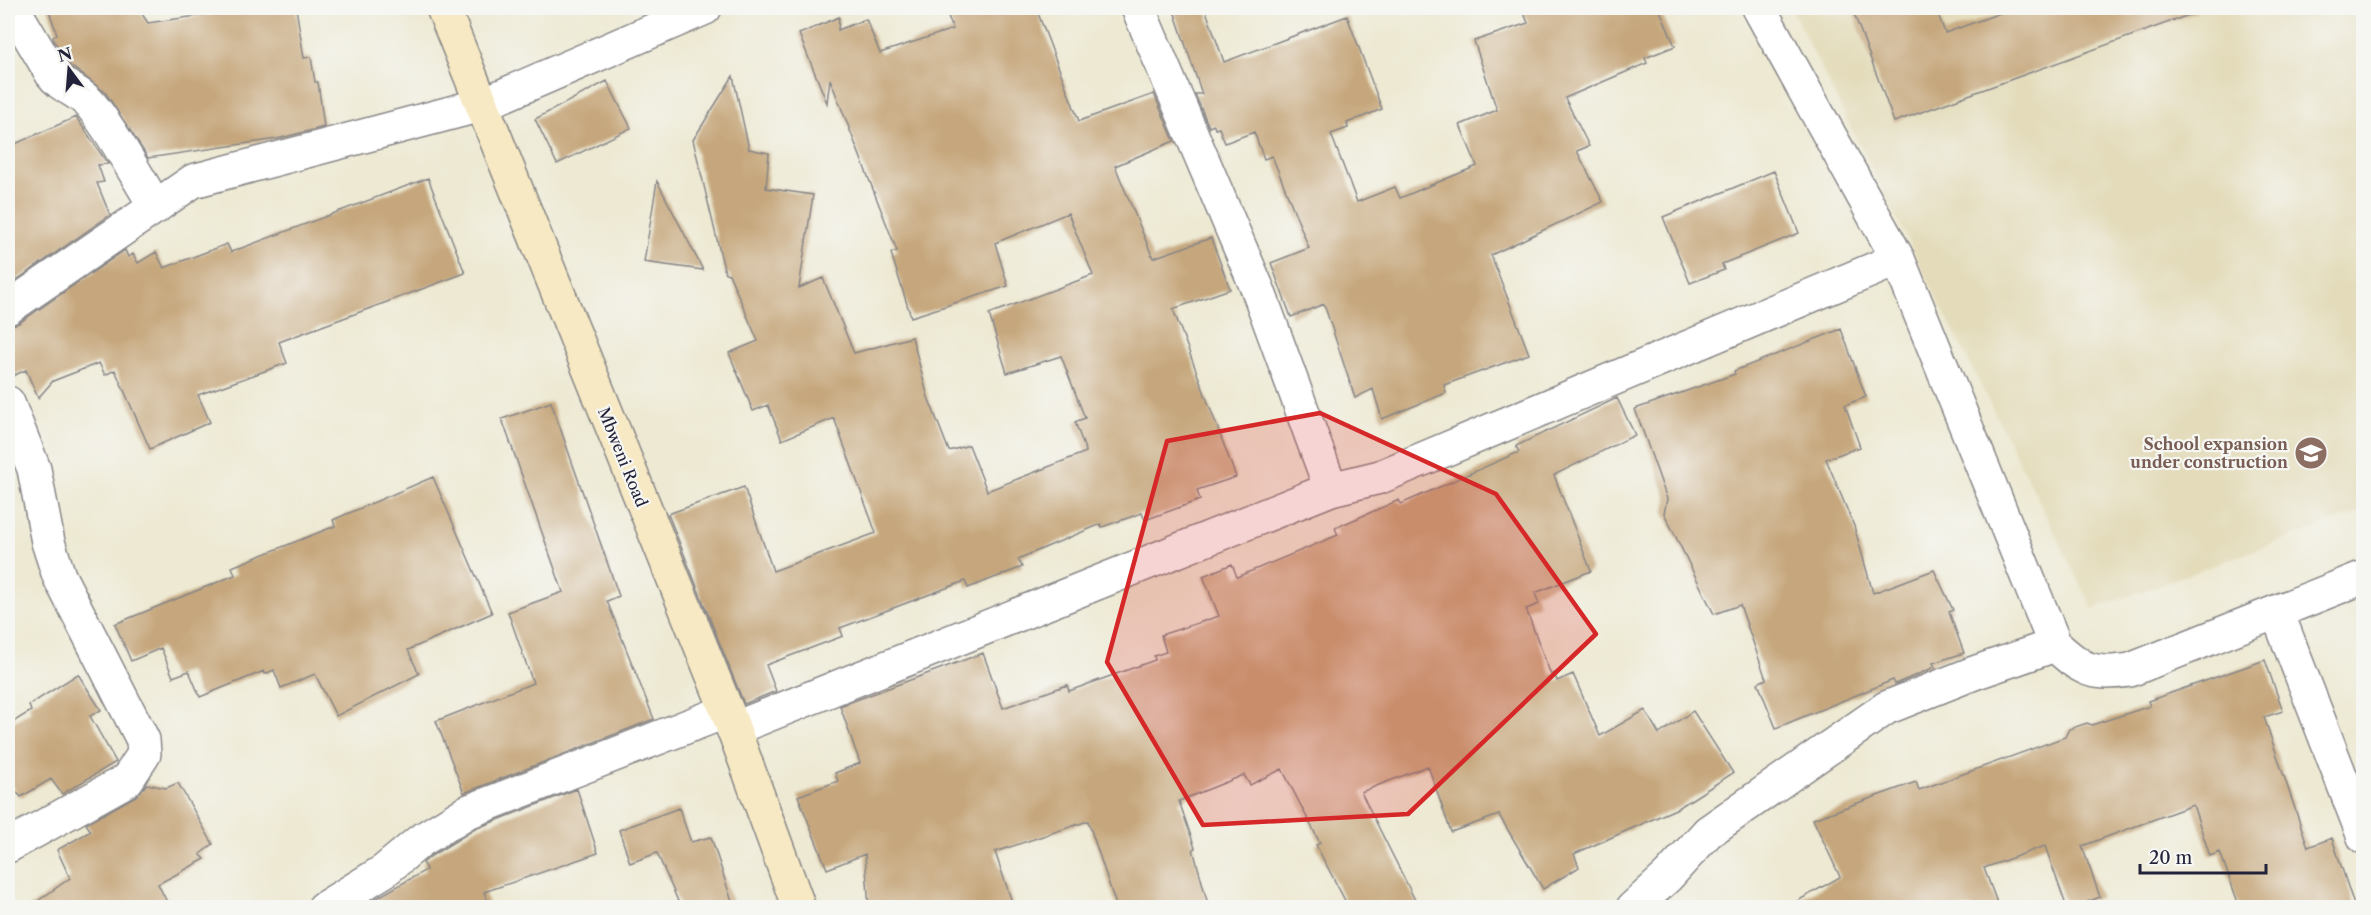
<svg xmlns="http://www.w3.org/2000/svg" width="2371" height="915" viewBox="0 0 2371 915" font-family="'Libre Caslon Text',serif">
<rect width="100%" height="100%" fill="#f6f6f2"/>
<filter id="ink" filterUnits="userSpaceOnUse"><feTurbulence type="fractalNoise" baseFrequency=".0167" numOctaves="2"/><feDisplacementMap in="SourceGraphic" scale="12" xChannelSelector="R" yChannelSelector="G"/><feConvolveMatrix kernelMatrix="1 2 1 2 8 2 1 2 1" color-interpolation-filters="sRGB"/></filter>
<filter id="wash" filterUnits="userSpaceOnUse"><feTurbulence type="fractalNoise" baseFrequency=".008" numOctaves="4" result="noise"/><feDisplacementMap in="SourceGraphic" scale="24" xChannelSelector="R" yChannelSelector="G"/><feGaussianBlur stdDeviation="1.35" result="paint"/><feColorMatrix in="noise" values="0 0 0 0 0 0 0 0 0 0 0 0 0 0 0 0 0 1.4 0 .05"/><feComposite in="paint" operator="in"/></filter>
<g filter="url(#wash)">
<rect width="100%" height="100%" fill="#ede9d3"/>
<path fill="#e3dbba" d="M1791,8h572v503l-270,98z"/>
<g id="blocks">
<path fill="#c6a77d" d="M48,8h90l10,15 104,-15h44l8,50 7,-1 4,25h3l6,45 -47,12 -129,19 -43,-66 -38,-29 -13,-22 -1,-4 4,-3z
M945,8h91l43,113 75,-27 20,47 -59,25 38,92 58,-20 19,51 -57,20 63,168 -39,13 3,10 -55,20 -3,-7 -40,14 -1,-3 -83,35 4,8 -54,21 -3,-7 -125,47 3,8 -77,29 10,26 -32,13 -76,-190 76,-27 29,84 103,-38 -42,-115 -52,22 -14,-35 -15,6 -24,-58 29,-12 -29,-67 -4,-1 -32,-133 40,-64 16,73 20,4 -3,35 47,7 -14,93 24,-10 31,75 58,-16 16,60 21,54 20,-6 18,46 99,-39 -11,-30 10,-4 -24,-62 -54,17 -18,-59 104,-39 -25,-62 -73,30 13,43 -97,31 -20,-64 6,-2 -67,-172 -3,24 -28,-69 40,-17 -1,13 28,-11 14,34 73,-24z
M1173,8h32l19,54 123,-46 35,93 -35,14 1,5 -17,6 26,68 38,-15 5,11 77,-32 -17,-41 37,-15 -23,-69 54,-18 -6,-15h137l16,38 -30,12 2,5 -82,35 24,48 -12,5 26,51 -112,53 38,99 -85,31 2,8 -64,26 -9,-30 -18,9 -31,-94 -33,13 -20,-54 38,-15 -37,-92 -8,3 -10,-27 -29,11 -6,-15 -4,1 -1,-4 -5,2 -14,-33h7z
M1852,8h84l9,25 69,-25h182l1,4 -303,110z
M607,81l24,47 -74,36 -22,-45z
M76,117l32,47 -10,1 6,17 -7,1 13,32 -102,71v-142h7z
M1774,171l25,62 -77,31 2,6 -34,13 -27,-66z
M428,178l37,95 -186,69 8,21 -89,32 12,27 -60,27 -35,-79 -10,5 -6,-12 -46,18 -15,17 -12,-28 -18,8v-52l11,-3 106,-73 3,7 5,-3 5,9 18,-11 8,16 63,-24 4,8z
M657,181l46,89 -59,-8z
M1841,329l25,68 -21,8 15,42 -34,12 28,67 19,67 61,-23 19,40 -4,2 15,41 -31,10 2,4 -40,17 -2,-4 -117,48 -18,-45 8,-4 -26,-74 -26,9 -50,-101 3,-14 -32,-90 100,-35 -1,-3z
M1617,398l18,37 -81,40 37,96 -56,22 4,11 -13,5 25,66 3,-2 3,8 16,-7 27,62 45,-26 14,24 34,-23 40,62 -55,35 -104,46 5,13 -3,2 -33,20 -44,-74 -48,17 -23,-66 -67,26 58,116h-70l-33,-63 4,-2 -38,-74 -32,16 -6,-10 -65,26 16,47 -2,1 16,59h-92l-29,-87 -93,31 19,56h-145l-4,-54 -38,15 -29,-73 40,-15 -3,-8 25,-10 -20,-57 143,-53 20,55 64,-23 2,6 86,-31 -1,-4 12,-4 -5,-17 58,-19 -16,-40 29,-12 5,13 101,-42 -3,-7 64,-28 2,4 118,-52 -3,-6z
M551,402l68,194 -12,5 47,118 -190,74 -28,-72 97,-38 -25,-71 55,-20 -61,-173z
M433,477l59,136 -84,37 11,24 -83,42 -21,-42 -34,14 -7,-18 -9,4 -1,-3 -64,26 -11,-26 -16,6 -12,-29 -30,13 -16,-37 120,-49 -3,-8 103,-41 -2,-6z
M2265,660l18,51 -19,6 44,130 24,-9 23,70h-115l-20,-56 -10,4 -17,-51 -111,41 18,51 -28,11h-5l-22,-62 -61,22 15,40h-214l55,-31 -27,-58 103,-37 3,8 146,-53 4,-8 18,-6 5,2 58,-19 -2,-5z
M78,674l23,36 -11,6 26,46 -54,32 -11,-15 -30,18 -13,-15v-57l23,-14 -2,-6z
M178,783l35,61 -13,10 5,5 -47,25 12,24h-142l42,-30 -13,-28 34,-19 -5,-7 50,-28 11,-12 19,4z
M577,789l21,64 -114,39 7,16 -130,-1 65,-37 -3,-7 8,-7 44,-27z
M679,808l12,34 20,-5 23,71h-53l-24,-55 -27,10 -11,-33z"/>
</g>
</g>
<g filter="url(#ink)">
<use href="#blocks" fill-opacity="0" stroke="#888687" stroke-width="1.5"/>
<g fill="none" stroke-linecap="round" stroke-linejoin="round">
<g stroke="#888687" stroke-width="36">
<path id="street" d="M13,8l39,66c10,14 28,17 39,31 25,31 44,69 65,102
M1138,8l120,282 73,199
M1759,8l139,251 157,386c27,25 38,31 75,25l234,-93
M8,308l185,-127 288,-76 224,-97
M8,403l26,66 14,73 11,34 84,164 1,14 -17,26 -119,66
M2277,612l87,225
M733,729l598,-240 49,-12 518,-218
M324,908l60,-37 36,-30 47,-29 260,-101
M1633,908l35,-32 40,-44 178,-124 88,-35 81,-28"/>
</g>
<g stroke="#888687" stroke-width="36">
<path id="secondary" d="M443,8l284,703 72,197"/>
</g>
<use href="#street" stroke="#fff" stroke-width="33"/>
<use href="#secondary" stroke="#f6e9c3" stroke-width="33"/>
</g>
</g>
<path fill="#d62828" fill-opacity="0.2" stroke="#d62828" stroke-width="4.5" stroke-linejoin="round" d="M1320,413l176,81 100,140 -188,180 -205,11 -96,-163 60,-221z"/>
<defs>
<g id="school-disc" transform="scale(1.725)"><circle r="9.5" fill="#8d6e63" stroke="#f6f6f2"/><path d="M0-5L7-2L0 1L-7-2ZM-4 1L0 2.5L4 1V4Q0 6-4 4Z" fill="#fff"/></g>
</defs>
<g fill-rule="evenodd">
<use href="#school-disc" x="2311" y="453"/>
</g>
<g text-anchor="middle" stroke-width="4.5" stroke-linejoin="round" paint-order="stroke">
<g font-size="16" font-weight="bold" fill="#785e54" stroke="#f6f6f2" text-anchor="end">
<text x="2288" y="450">School expansion<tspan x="2288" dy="18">under construction</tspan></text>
</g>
<g font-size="16" fill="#22223b" stroke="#f6f6f2">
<text transform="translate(623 457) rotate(68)" y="6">Mbweni Road</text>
</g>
</g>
<rect width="2371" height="915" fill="none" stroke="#f6f6f2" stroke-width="30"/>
<g transform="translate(69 69) rotate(344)" stroke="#f6f6f2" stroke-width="4.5" paint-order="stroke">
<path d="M0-4.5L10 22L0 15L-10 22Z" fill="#22223b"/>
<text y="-9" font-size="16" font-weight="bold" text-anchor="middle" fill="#22223b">N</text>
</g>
<path d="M2140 864v9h126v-9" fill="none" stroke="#22223b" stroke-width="3"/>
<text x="2149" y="864" font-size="18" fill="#22223b" stroke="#f6f6f2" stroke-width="4.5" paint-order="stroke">20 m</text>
</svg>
